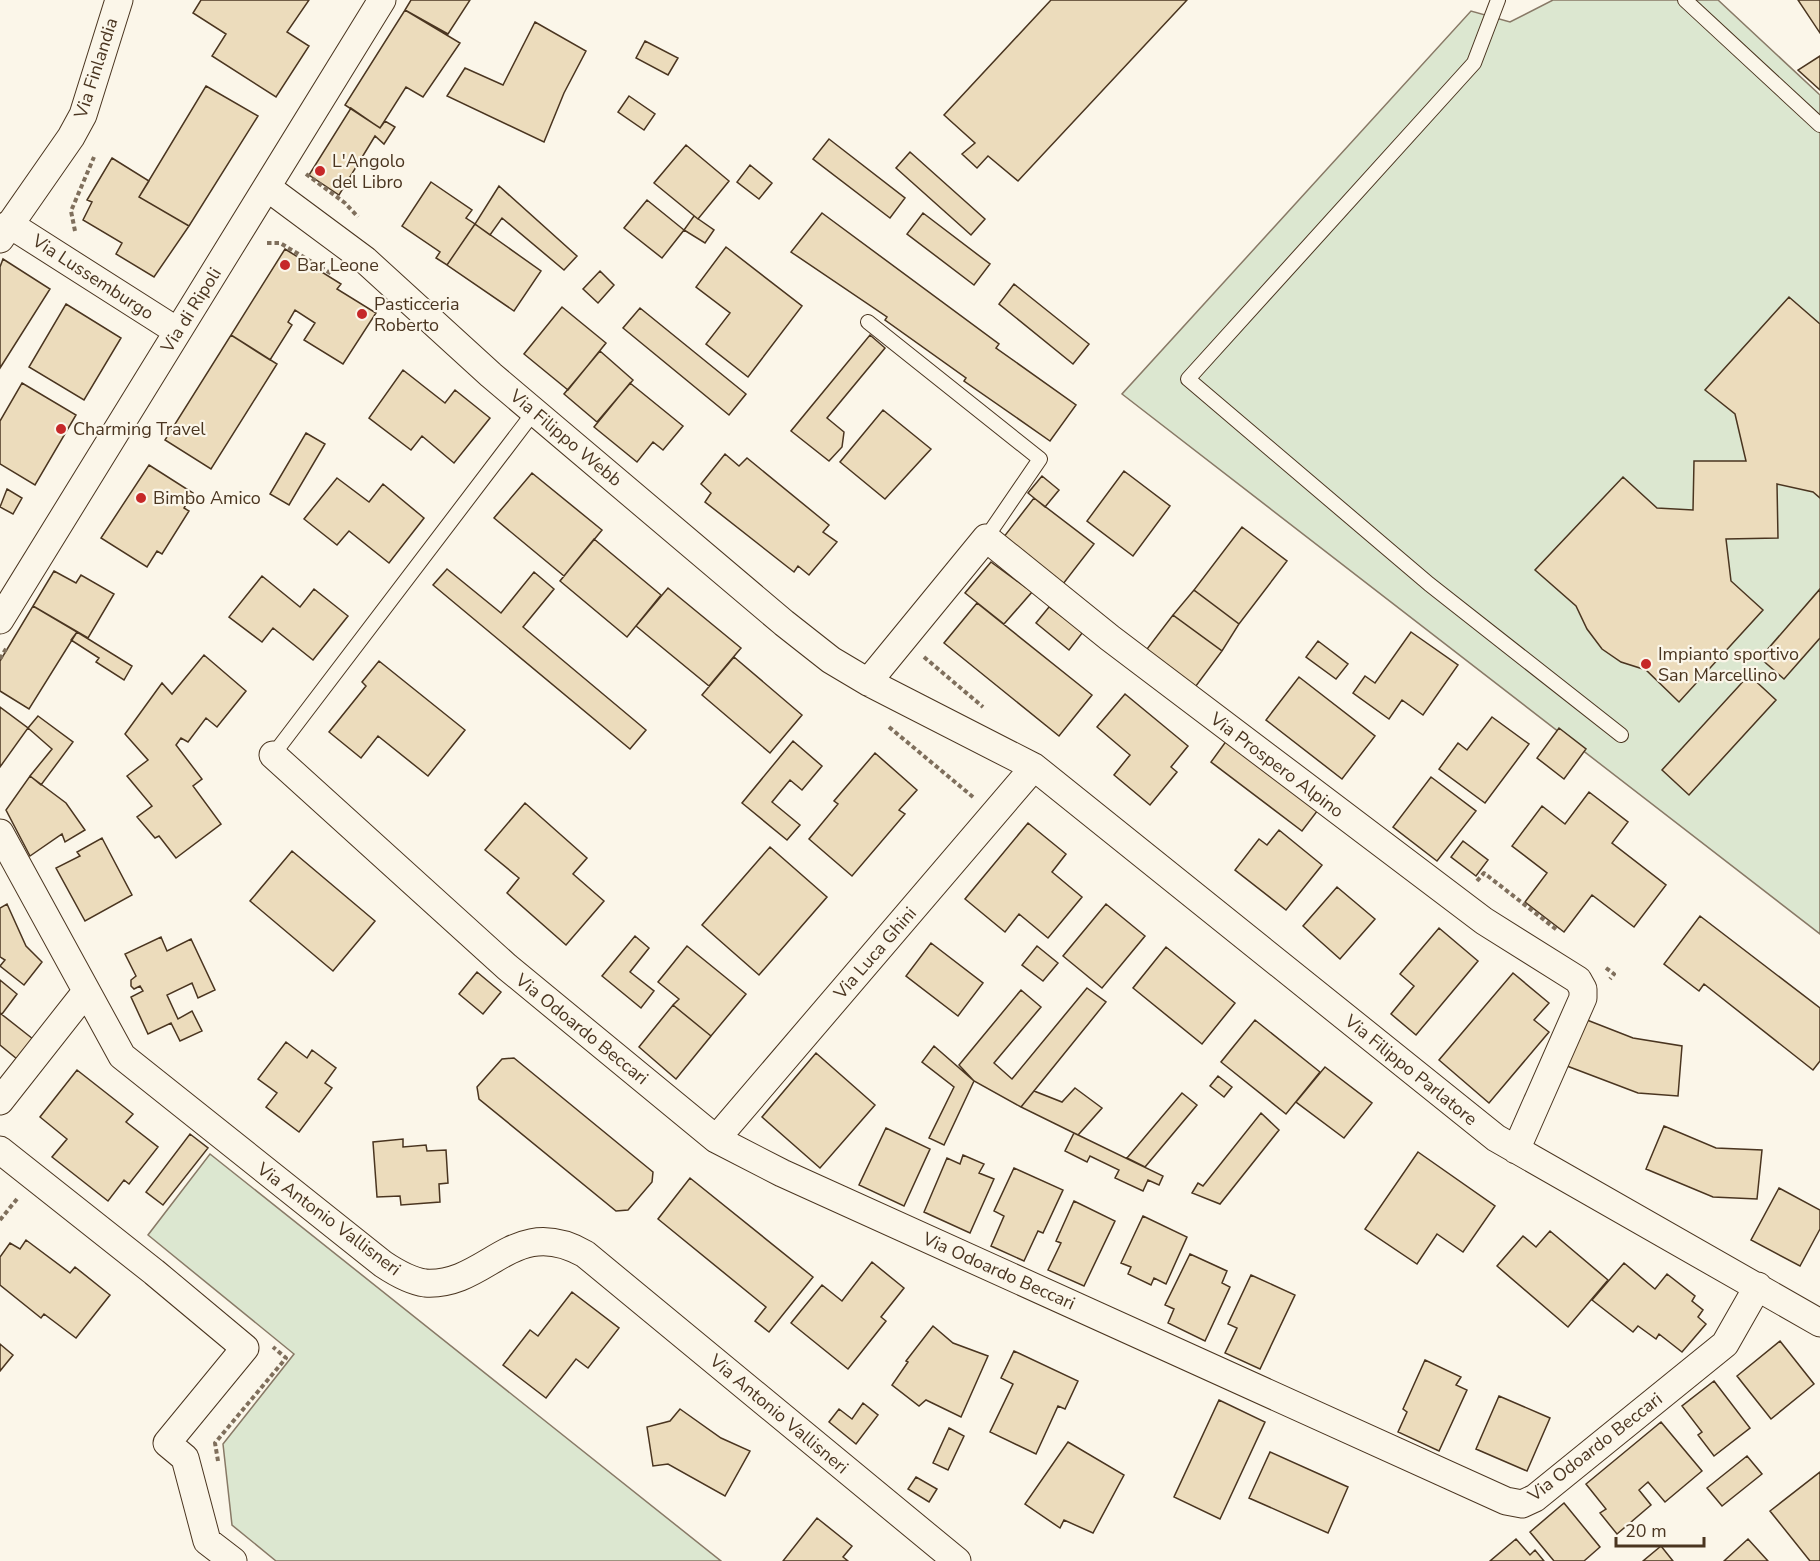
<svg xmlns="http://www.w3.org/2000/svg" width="1820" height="1561" viewBox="0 0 1820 1561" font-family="'Nunito Sans',sans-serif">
<rect width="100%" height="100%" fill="#fbf6e9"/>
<path fill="#dce7d0" stroke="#887966" stroke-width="1.5" d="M1553,0h165l102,95v839l-698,-540 349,-383 39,11z
M210,1154l511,407h-445l-44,-36 -9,-81 71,-90 -146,-119z"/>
<path fill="#ecdcbc" stroke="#4a3520" stroke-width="1.5" d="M201,0h108l-22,32 22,14 -33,51 -64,-41 14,-22 -33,-21z
M411,0h59l-22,34 -43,-24z
M1051,0h136l-169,181 -30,-25 -11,12 -15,-14 13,-11 -31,-28z
M1798,0h22v33z
M405,10l55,33 -37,54 -17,-10 -26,41 -35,-23z
M535,22l51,29 -22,42 -20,49 -97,-46 18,-28 38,17z
M645,41l33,17 -10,17 -32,-17z
M1820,56v34l-22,-20z
M206,86l52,30 -69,110 -50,-29z
M629,96l26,18 -11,16 -26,-18z
M351,108l29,20 5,-7 10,6 -11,17 -9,-8 -36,59 -30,-20z
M829,139l76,59 -15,20 -77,-59z
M686,145l43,36 -31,38 -44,-36z
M910,152l75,67 -14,16 -75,-67z
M112,158l37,23 -10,16 50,29 -35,51 -38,-23 6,-11 -39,-23 9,-18 -5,-2z
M750,165l22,18 -13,16 -22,-17z
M431,182l41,28 -6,8 9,6 -28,41 -11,-7 4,-6 -38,-26z
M499,186l78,70 -13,14 -62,-52 -12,17 -15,-11z
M647,200l37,30 -22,28 -38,-30z
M822,213l177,131 -3,4 80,57 -26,36 -86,-60 2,-3 -81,-58 2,-3 -96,-65z
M923,213l67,51 -16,21 -67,-51z
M694,216l20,14 -9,13 -21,-13z
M475,224l66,47 -27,40 -67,-46z
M726,247l76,59 -54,71 -42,-33 24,-31 -34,-26z
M285,249l56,35 -4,5 39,24 -33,51 -39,-24 11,-17 -20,-13 -7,12 4,3 -22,35 -39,-25z
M3,259l47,30 -50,79v-101z
M600,271l14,14 -16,18 -15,-14z
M1014,284l75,60 -16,20 -74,-60z
M1789,297l31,27v174l-7,-6 -36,-8 1,54 -52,1 5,42 32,29 -84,92 -33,-32 -25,-8 -19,-13 -15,-20 -11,-23 -41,-36 88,-93 34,31 36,2 1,-49h52l-11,-47 -30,-24z
M66,304l55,34 -37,62 -55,-33z
M562,307l44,36 -38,47 -44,-36z
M640,308l106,86 -17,21 -106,-87z
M231,335l46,29 -66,105 -46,-29z
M870,335l15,13 -58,70 17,14 -2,15 -13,14 -38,-30z
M600,351l33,29 -36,42 -33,-28z
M403,370l42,33 10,-13 35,28 -36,45 -32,-27 -11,14 -42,-32z
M22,383l54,32 -41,70 -35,-21v-43z
M630,383l53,43 -20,24 -10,-8 -16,20 -43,-35z
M883,410l48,39 -46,50 -45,-37z
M306,433l19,11 -36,61 -19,-11z
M725,454l14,12 8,-8 82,67 -6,7 14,10 -28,33 -11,-9 -4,6 -89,-70 6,-9 -10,-9z
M149,465l44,28 -9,15 5,3 -27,43 -5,-3 -10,16 -46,-29z
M1124,471l46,35 -37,50 -46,-35z
M532,473l70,57 -38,46 -70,-58z
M1042,476l17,14 -14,17 -17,-14z
M337,478l32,24 14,-18 41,34 -35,45 -40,-32 -12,14 -33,-26z
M7,489l15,9 -9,16 -13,-7z
M1034,498l60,46 -31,40 -60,-46z
M1242,527l45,34 -48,63 -45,-34z
M594,539l67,56 -34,42 -67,-56z
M991,562l41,30 -28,32 -39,-31z
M447,569l54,44 33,-41 20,17 -31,38 123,103 -16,19 -197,-164z
M54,571l22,12 5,-8 33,19 -26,44 -55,-32z
M262,576l38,31 14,-18 34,27 -35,44 -40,-32 -11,14 -33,-25z
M668,588l73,60 -32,38 -73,-60z
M1820,589v49l-36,41 -24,-21z
M1194,590l45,34 -17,27 -49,-36z
M977,603l115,92 -33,41 -115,-93z
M33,606l44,26 -48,77 -29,-18v-30z
M1049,607l34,25 -14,18 -33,-27z
M1173,615l49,36 -29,39 -49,-37z
M77,632l55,34 -8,14 -28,-18 3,-4 -28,-18z
M1411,632l47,33 -35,50 -21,-15 -13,19 -36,-26 12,-17 10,7z
M1318,641l30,23 -12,15 -30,-22z
M204,655l42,36 -29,36 -11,-9 -18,24 -7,-4 -5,7 26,34 -9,7 28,38 -45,34 -17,-22 -4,2 -18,-21 15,-11 -25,-30 21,-16 -23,-26 37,-51 10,11z
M734,657l68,58 -32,38 -68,-58z
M379,661l86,69 -37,46 -50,-40 -17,22 -32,-26 37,-46 -4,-4z
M1749,675l27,25 -87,95 -27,-25z
M1299,677l76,59 -33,43 -76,-59z
M1125,694l63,52 -17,21 6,5 -27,33 -36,-30 16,-20 -33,-28z
M0,707l28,21 -28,39z
M38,716l35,26 -32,43 -11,-9 22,-27 -24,-21z
M1492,717l37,27 -44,59 -46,-34 19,-26 9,7z
M1559,728l27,21 -22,30 -27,-21z
M1227,740l91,70 -16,21 -91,-69z
M793,741l29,25 -20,24 -12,-10 -18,22 28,23 -13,15 -45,-37z
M875,753l42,37 -18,20 6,4 -53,62 -43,-37 29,-35 -4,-3z
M30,776l36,27 19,27 -20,12 -3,-8 -32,22 -24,-46z
M1431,777l45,34 -39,50 -44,-34z
M1589,792l39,30 -16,21 54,42 -32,42 -42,-32 -28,37 -39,-30 22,-29 -35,-27 30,-40 23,18z
M525,803l62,55 -14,16 31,27 -38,44 -59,-52 12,-15 -34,-28z
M1028,823l38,31 -14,18 30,25 -34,41 -29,-24 -14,18 -40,-33z
M1279,830l43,35 -36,45 -51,-40 24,-31 8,6z
M102,838l30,57 -47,26 -29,-53 24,-12 -3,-4z
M1463,841l25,19 -12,16 -25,-19z
M770,847l57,50 -68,78 -57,-50z
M292,851l83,70 -42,50 -83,-70z
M1337,887l38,32 -35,40 -37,-33z
M7,904l19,42 16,16 -18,23 -24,-19 5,-6 -5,-3v-49z
M1106,904l39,32 -43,52 -39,-32z
M1700,916l120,92v53l-7,9 -109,-86 -5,7 -35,-27z
M1439,928l39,33 -62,74 -25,-21 23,-28 -14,-12z
M635,936l14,12 -19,24 24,19 -13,17 -39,-32z
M161,937l6,14 24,-12 24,51 -17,8 -6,-15 -25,12 11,24 14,-8 10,20 -22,10 -9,-18 -23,11 -17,-37 12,-6 -3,-5 -6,3 -3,-3v-6l5,-4 -11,-22z
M931,943l52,40 -25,33 -52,-40z
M687,946l59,48 -35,42 -38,-31 6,-6 -21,-17z
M1037,946l21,17 -15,18 -21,-16z
M1166,947l69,56 -33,41 -69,-56z
M477,972l24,20 -18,22 -24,-20z
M1513,973l36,30 -15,17 15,12 -60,71 -50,-43z
M0,980l17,14 -15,20 -2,-1z
M1087,988l19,14 -85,105 -47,-26 -15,-16 62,-75 20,17 -47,56 18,16z
M673,1005l38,31 -35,43 -37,-32z
M0,1013l33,26 -16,20 -17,-14z
M1255,1020l65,52 -34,42 -65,-52z
M1587,1020l46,18 49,8 -4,50 -40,-3 -71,-27z
M286,1042l21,16 5,-8 24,18 -11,15 7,5 -33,44 -33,-25 11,-14 -19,-14z
M934,1046l40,35 -30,64 -15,-7 25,-51 -32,-25z
M816,1053l59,52 -55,63 -58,-51z
M514,1058l139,114 -1,10 -24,28 -12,1 -137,-112 -2,-12 25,-28z
M1325,1067l47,36 -28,35 -48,-36z
M77,1070l56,44 -7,8 32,25 -29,37 -5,-4 -16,21 -56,-44 15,-18 -27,-22z
M1218,1076l14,11 -8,10 -14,-11z
M1075,1088l27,20 -24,27 -57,-28 13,-16 28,11z
M1182,1093l15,12 -52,62 -18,-9z
M1261,1113l18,17 -59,74 -28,-11 6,-10 5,3z
M1664,1126l52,22 46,2 -5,49 -44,-2 -67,-28z
M886,1128l44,21 -26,57 -45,-21z
M1074,1133l89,43 -4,9 -11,-5 -5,11 -28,-13 4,-8 -29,-14 -3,6 -22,-11z
M190,1134l18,14 -45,57 -17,-13z
M403,1139v8l23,-2 1,6 19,-1 2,33 -9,1 1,18 -39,3 -1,-9 -23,1 -4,-55z
M1418,1152l77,54 -32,46 -26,-18 -20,30 -52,-35z
M963,1155l21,9 -5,9 15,6 -24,54 -46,-21 23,-54 13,6z
M1014,1168l49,22 -20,43 -5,-2 -14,30 -33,-15 13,-30 -10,-5z
M690,1178l123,99 -44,55 -14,-11 11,-14 -108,-88z
M1779,1188l41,22v19l-20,37 -49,-26z
M1074,1201l41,20 -31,65 -36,-16 13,-27 -5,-2z
M1143,1216l44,21 -21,47 -12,-6 -3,7 -23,-11 3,-7 -10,-4z
M1550,1231l58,49 -40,47 -71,-61 26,-30 13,11z
M26,1240l44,33 5,-6 35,28 -34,43 -32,-24 -3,4 -41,-33v-28l10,-14 10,6z
M1190,1254l37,17 -5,12 8,4 -25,54 -37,-18 6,-14 -9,-4z
M872,1262l32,26 -23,29 5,4 -38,48 -57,-46 31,-38 20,16z
M1624,1263l31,26 12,-15 28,22 -3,5 11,9 -5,7 8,7 -24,28 -23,-18 -3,5 -18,-13 -5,6 -41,-32z
M1251,1275l44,20 -35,74 -35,-16 12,-25 -9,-4z
M572,1292l47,36 -31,40 -12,-9 -30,39 -43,-33 27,-35 8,6z
M933,1326l20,17 35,13 -27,61 -35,-17 -7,6 -27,-21 16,-23 -2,-1z
M1780,1341l34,43 -43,35 -34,-43z
M0,1344l13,11 -13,16z
M1014,1351l64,30 -13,28 -7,-3 -22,48 -46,-22 23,-48 -12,-6z
M1425,1360l36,17 -5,8 11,5 -28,61 -41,-19 9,-20 -4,-3z
M1714,1381l36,47 -36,28 -16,-21 4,-3 -20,-26z
M1499,1396l51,22 -23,53 -51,-22z
M1219,1400l46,22 -45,97 -46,-22z
M863,1403l15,12 -22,29 -27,-22 10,-13 13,10z
M680,1409l41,29 29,13 -25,45 -57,-32 -15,2 -6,-39 23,-6z
M1661,1422l41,49 -37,31 -17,-20 -9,8 12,15 -34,29 -17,-21 6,-4 -20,-25z
M949,1428l15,8 -16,34 -15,-7z
M1068,1442l56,33 -31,58 -29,-13 -4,8 -35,-24z
M1270,1452l78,35 -20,46 -79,-35z
M1747,1456l15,18 -40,32 -15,-18z
M1820,1472v89h-10l-40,-50z
M916,1477l21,12 -8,13 -21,-13z
M1564,1503l36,44 -16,14h-30l-24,-29z
M817,1518l35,28 -9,11 5,4h-65z
M1516,1539l14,16 5,-5 9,11h-54z
M1748,1539l20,22h-44z
M1661,1546l12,15h-30z"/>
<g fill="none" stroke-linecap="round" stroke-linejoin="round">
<g stroke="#4a3520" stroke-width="16">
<path id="lane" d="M1498,0l-24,63 -286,316 241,205 192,151
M1685,0l135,125
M868,322l172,137 -54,79
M273,755l261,-343"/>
</g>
<g stroke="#4a3520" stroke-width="29">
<path id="street" d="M268,188l97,72 126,115 293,248 47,37 37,22 166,85 462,371 324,185
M9,224l168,107
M0,239l71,-102 12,-22 36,-115
M0,620l382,-620
M868,682l118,-144 124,100 374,283 94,59 5,9v9l-67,152
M273,755l234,212 209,172 66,34 724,328 16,3 13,-6 190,-154 33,-58
M0,833l122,223 261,208c12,8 27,17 42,19 63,4 88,-70 160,-29l372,307
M0,1101l85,-108
M716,1139l318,-372
M0,1150l154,122 91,76 -78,95 18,15 22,83 26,20"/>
</g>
<path stroke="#7f6f5c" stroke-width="4" stroke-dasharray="4.5 3" stroke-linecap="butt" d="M306,174l39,29 13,14
M75,231l-4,-20 23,-54
M267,243h13l52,31
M924,657l59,50
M0,659l7,-12
M889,727l84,70
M1477,881l7,-8 73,57
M1606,968l8,6 -4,5
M0,1220l17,-21
M218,1461l-3,-18 71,-85 -13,-11"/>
<use href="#lane" stroke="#fbf6e9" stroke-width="14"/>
<use href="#street" stroke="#fbf6e9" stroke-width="27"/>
</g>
<g fill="#c62828" stroke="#fbf6e9" stroke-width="2">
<circle cx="320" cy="171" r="6"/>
<circle cx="285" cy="265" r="6"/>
<circle cx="362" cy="314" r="6"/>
<circle cx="61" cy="429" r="6"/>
<circle cx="141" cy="498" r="6"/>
<circle cx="1646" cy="664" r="6"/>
</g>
<g text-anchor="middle" stroke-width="4.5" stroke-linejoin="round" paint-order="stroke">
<g font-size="18" fill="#4a3520" stroke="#fbf6e9">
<text transform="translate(96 68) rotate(-72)" y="6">Via Finlandia</text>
<text transform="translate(93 277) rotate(33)" y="6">Via Lussemburgo</text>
<text transform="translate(191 310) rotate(-58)" y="6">Via di Ripoli</text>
<text transform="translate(566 438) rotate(40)" y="6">Via Filippo Webb</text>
<text transform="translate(1277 765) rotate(37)" y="6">Via Prospero Alpino</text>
<text transform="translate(875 953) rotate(-49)" y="6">Via Luca Ghini</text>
<text transform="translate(582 1029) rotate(39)" y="6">Via Odoardo Beccari</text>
<text transform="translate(1411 1070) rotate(39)" y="6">Via Filippo Parlatore</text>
<text transform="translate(329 1219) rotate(37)" y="6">Via Antonio Vallisneri</text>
<text transform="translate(999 1271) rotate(24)" y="6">Via Odoardo Beccari</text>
<text transform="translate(779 1414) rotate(40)" y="6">Via Antonio Vallisneri</text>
<text transform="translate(1595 1447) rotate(-38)" y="6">Via Odoardo Beccari</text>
</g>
<g font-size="18" fill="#4a3520" stroke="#fbf6e9" text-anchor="start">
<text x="332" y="167">L'Angolo<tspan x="332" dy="21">del Libro</tspan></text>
<text x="297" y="271">Bar Leone</text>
<text x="374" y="310">Pasticceria<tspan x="374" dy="21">Roberto</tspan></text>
<text x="73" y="435">Charming Travel</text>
<text x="153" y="504">Bimbo Amico</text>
<text x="1658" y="660">Impianto sportivo<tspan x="1658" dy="21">San Marcellino</tspan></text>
</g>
</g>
<path d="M1616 1537v9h88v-9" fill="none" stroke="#4a3520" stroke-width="3"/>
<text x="1625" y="1537" font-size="18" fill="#4a3520" stroke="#fbf6e9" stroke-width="4.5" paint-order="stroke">20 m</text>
</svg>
